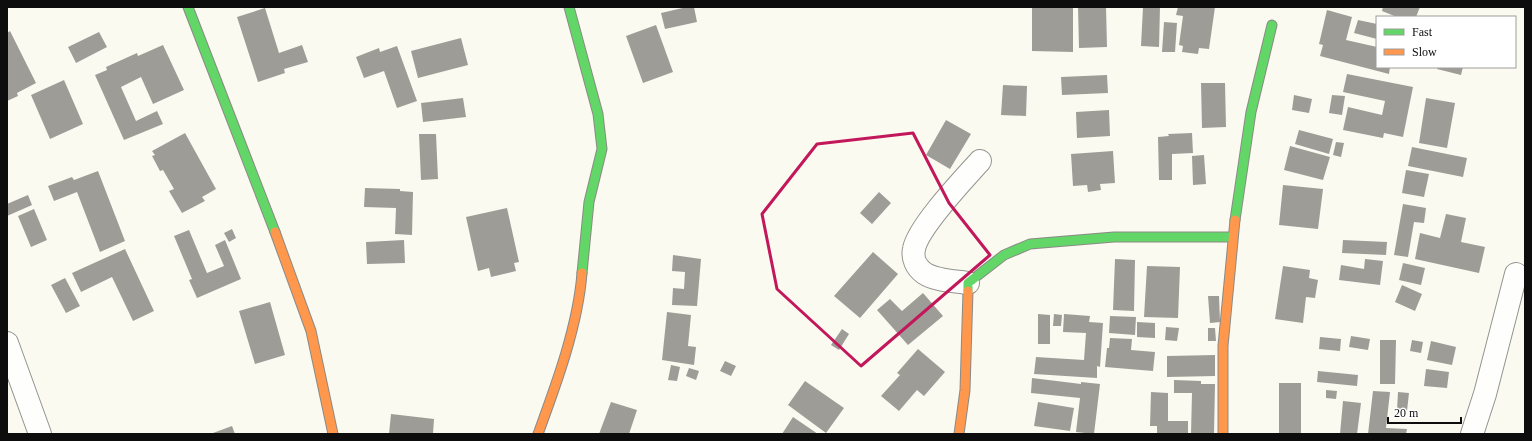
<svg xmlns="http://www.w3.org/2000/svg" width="1532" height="441" viewBox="0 0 1532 441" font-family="Georgia,serif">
<rect width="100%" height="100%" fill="#fbfaf0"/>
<path fill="#9e9c96" d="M687,7h7l3,15 -32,7 -4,-16z
M1032,7h41v45l-41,-1z
M1078,7h28l1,40 -28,1z
M1143,7h17l-1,40 -18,-1z
M1178,7h37l-6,42 -10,-1 -1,6 -16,-2 1,-6 -4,-1 4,-29 -7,-1z
M1383,7h37l-4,10h-19l-15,-6z
M265,8l14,45 23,-8 6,17 -24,7 1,4 -27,9 -21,-65z
M1327,10l25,7 -6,23 31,7v20h13l-1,7 -69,-18 3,-11 -4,-1z
M1358,20l19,4v15l-23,-6z
M1164,22l13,1 -2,29h-13z
M656,25l17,47 -30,11 -17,-47z
M10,31l26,52 -19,10 1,3 -11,5v-68z
M99,32l8,15 -31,16 -8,-16z
M461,38l7,27 -50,13 -7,-27z
M163,45l21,45 -31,14 -12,-27 -20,10 15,34 21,-10 6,13 -39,16 -29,-65 12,-5 -1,-3 31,-14 1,3z
M397,46l20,55 -20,7 -13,-37 -20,7 -8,-21 23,-9 1,4z
M1437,67h26l-2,8 -24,-6z
M1347,74l66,13 -10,50 -19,-4 -1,5 -40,-8 5,-23 34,8 3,-14 -42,-9z
M1107,75l1,18 -46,2 -1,-18z
M64,80l19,44 -33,15 -19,-44z
M1201,83h24l1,44 -24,1z
M1003,85l24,1 -1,30 -25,-1z
M1294,95l18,4 -3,14 -17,-3z
M1332,95l13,1 -3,19 -13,-2z
M463,98l3,19 -43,5 -2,-19z
M1426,98l29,5 -8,45 -28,-5z
M1109,110l1,26 -33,2 -1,-26z
M946,120l25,14 -21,35 -24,-14z
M1299,130l34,9 -4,15 -34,-10z
M185,133l31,56 -14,8 3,4 -23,12 -13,-22 5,-2 -11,-19 -3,1 -8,-15 3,-1 -3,-4z
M1192,133l1,20 -21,1v26h-13l-1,-43 11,-1 -1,-2z
M419,134h17l2,45 -17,1z
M1336,142l8,1 -3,14 -8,-2z
M1290,146l40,11 -7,23 -39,-10z
M1412,147l55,11 -4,19 -55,-11z
M1113,151l2,32 -15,1 1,6 -13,2 -1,-7 -14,1 -2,-32z
M1204,155l2,29 -13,1 -1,-29z
M1406,170l23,4 -5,23 -22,-4z
M98,171l27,70 -25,11 -23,-60 -23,9 -6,-15 24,-9 2,3z
M1283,185l40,4 -5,40 -39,-4z
M365,188l35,1v2l13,1 -1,43 -17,-1 1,-26 -32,-1z
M879,192l12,11 -19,21 -12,-11z
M28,195l4,10 -25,11v-12z
M1403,204l23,4 -2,15 -10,-1 -6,35 -14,-2z
M507,208l12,54 -5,1 2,8 -25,6 -2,-9 -11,3 -12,-54z
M34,209l13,31 -16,7 -13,-31z
M1446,214l20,4 -5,24 24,5 -6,26 -64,-14 5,-26 20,5z
M232,229l4,9 -7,4 -5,-9z
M189,230l18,43 17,-7 -9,-21 10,-5 16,39 -44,19 -8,-18 3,-1 -18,-43z
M404,240l1,23 -38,1 -1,-22z
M1343,240l44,2 -1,13 -44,-2z
M125,249l29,62 -21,10 -21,-44 -31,15 -9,-19z
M873,252l25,22 -38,44 -26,-22z
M673,255l28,4 -4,47 -25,-1 1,-17 11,1 1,-17 -13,-1z
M1115,259l20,1 -1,51 -21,-1z
M1365,259l18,2 -3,24 -41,-5 2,-15 23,4z
M1403,263l22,5 -4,17 -22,-5z
M1147,266l33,1 -2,51 -34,-1z
M1283,266l27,4 -1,8 9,2 -3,18 -9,-1 -3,26 -28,-4z
M65,278l15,28 -14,7 -15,-28z
M1402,285l20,9 -7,17 -20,-9z
M923,293l20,23 -35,29 -31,-35 13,-11 12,12z
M1208,296h11l1,26 -10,1z
M270,302l15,53 -30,9 -16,-53z
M667,312l24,3 -3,31 8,1 -2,18 -32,-5z
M1038,314l12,1v29h-12z
M1054,314l8,1 -1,11h-8z
M1064,314l26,2 -1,6 14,1 -3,44 -3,-1v12l-63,-4 2,-17 48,3 2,-27 -23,-1z
M1110,316l26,1 -1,18 -26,-2z
M1137,322l18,1v15l-18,-1z
M1166,327l13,1 -2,13 -12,-1z
M1208,328h7l1,13h-8z
M842,329l7,5 -10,16 -8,-5z
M1351,336l19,3 -2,11 -19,-3z
M1320,337l21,2 -1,12 -21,-2z
M1110,338l22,1 -1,11 24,2 -2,19 -48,-4 2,-19h2z
M1380,340h16l-1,44h-15z
M1412,340l11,2 -2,11 -11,-2z
M1431,341l25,6 -4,18 -25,-5z
M918,349l27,23 -21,24 -7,-6 -18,21 -18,-15 19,-21 -3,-2z
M1215,355v21l-48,1v-21z
M725,361l11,5 -5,10 -11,-5z
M671,365l9,2 -3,14 -9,-1z
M689,368l10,3 -3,9 -10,-4z
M1426,369l23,3 -2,16 -23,-2z
M1318,371l40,4 -1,11 -40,-4z
M1032,378l49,6v-2l19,2 -6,50 -18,-2 4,-34 -49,-5z
M1174,380l27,1v3h14l-1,50h-23l1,-41h-18z
M805,381l39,27 -18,25 -38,-28z
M1279,383h22v51h-22z
M1326,390l11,1 -1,8 -10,-1z
M1373,391l17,1 -4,36 21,1 -1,5h-38z
M1151,392l17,1v28h20v13h-31v-8h-7z
M1398,392l11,1 -2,18 -10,-1z
M1343,401l18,2 -4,31h-17z
M611,402l26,8 -8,24h-30z
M1038,402l36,6 -4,23 -36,-5z
M391,414l43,5 -1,15h-44z
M793,417l25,17h-36z
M232,426l3,8h-22v-1z"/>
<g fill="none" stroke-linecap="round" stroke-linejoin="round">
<g stroke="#94948f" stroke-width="24">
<path id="street" d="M968,283c-13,-2 -32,-2 -44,-10 -8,-6 -12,-15 -10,-24 4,-22 50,-70 66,-88
M7,343l33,91
M1472,434l13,-40 31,-120"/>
</g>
<g stroke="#8b8a86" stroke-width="11">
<path id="fast" d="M188,7l87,225
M569,7l29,107 4,35 -13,53 -7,71
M1235,220l16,-108 21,-87
M968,291v-8l36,-28 26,-11 84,-7h118"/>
</g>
<g stroke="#8b8a86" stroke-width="11">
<path id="slow" d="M275,232l36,99 22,103
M538,434c18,-49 40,-108 44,-161
M959,434l6,-44 3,-99
M1223,434v-88l12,-126"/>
</g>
<use href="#street" stroke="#fefefd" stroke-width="22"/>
<use href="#fast" stroke="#63d668" stroke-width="9"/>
<use href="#slow" stroke="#ff974d" stroke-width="9"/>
</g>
<path fill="none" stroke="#c2185b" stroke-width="3" stroke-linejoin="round" d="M913,133l36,70 41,52 -129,111 -84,-77 -15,-75 55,-70z"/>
<rect width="1532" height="441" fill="none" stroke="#0d0d0d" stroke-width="16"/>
<rect x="1376" y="16" width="140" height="52" fill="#ffffff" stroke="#9e9e9e"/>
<rect x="1384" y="29" width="20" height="6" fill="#63d668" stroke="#9e9e9e"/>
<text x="1412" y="36" font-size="12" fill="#0d0d0d">Fast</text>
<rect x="1384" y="49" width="20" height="6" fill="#ff974d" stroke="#9e9e9e"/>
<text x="1412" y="56" font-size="12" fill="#0d0d0d">Slow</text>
<path d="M1388 417v6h73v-6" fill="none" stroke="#0d0d0d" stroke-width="2"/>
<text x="1394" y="417" font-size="12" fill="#0d0d0d" stroke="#ffffff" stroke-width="3" paint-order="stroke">20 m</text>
</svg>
